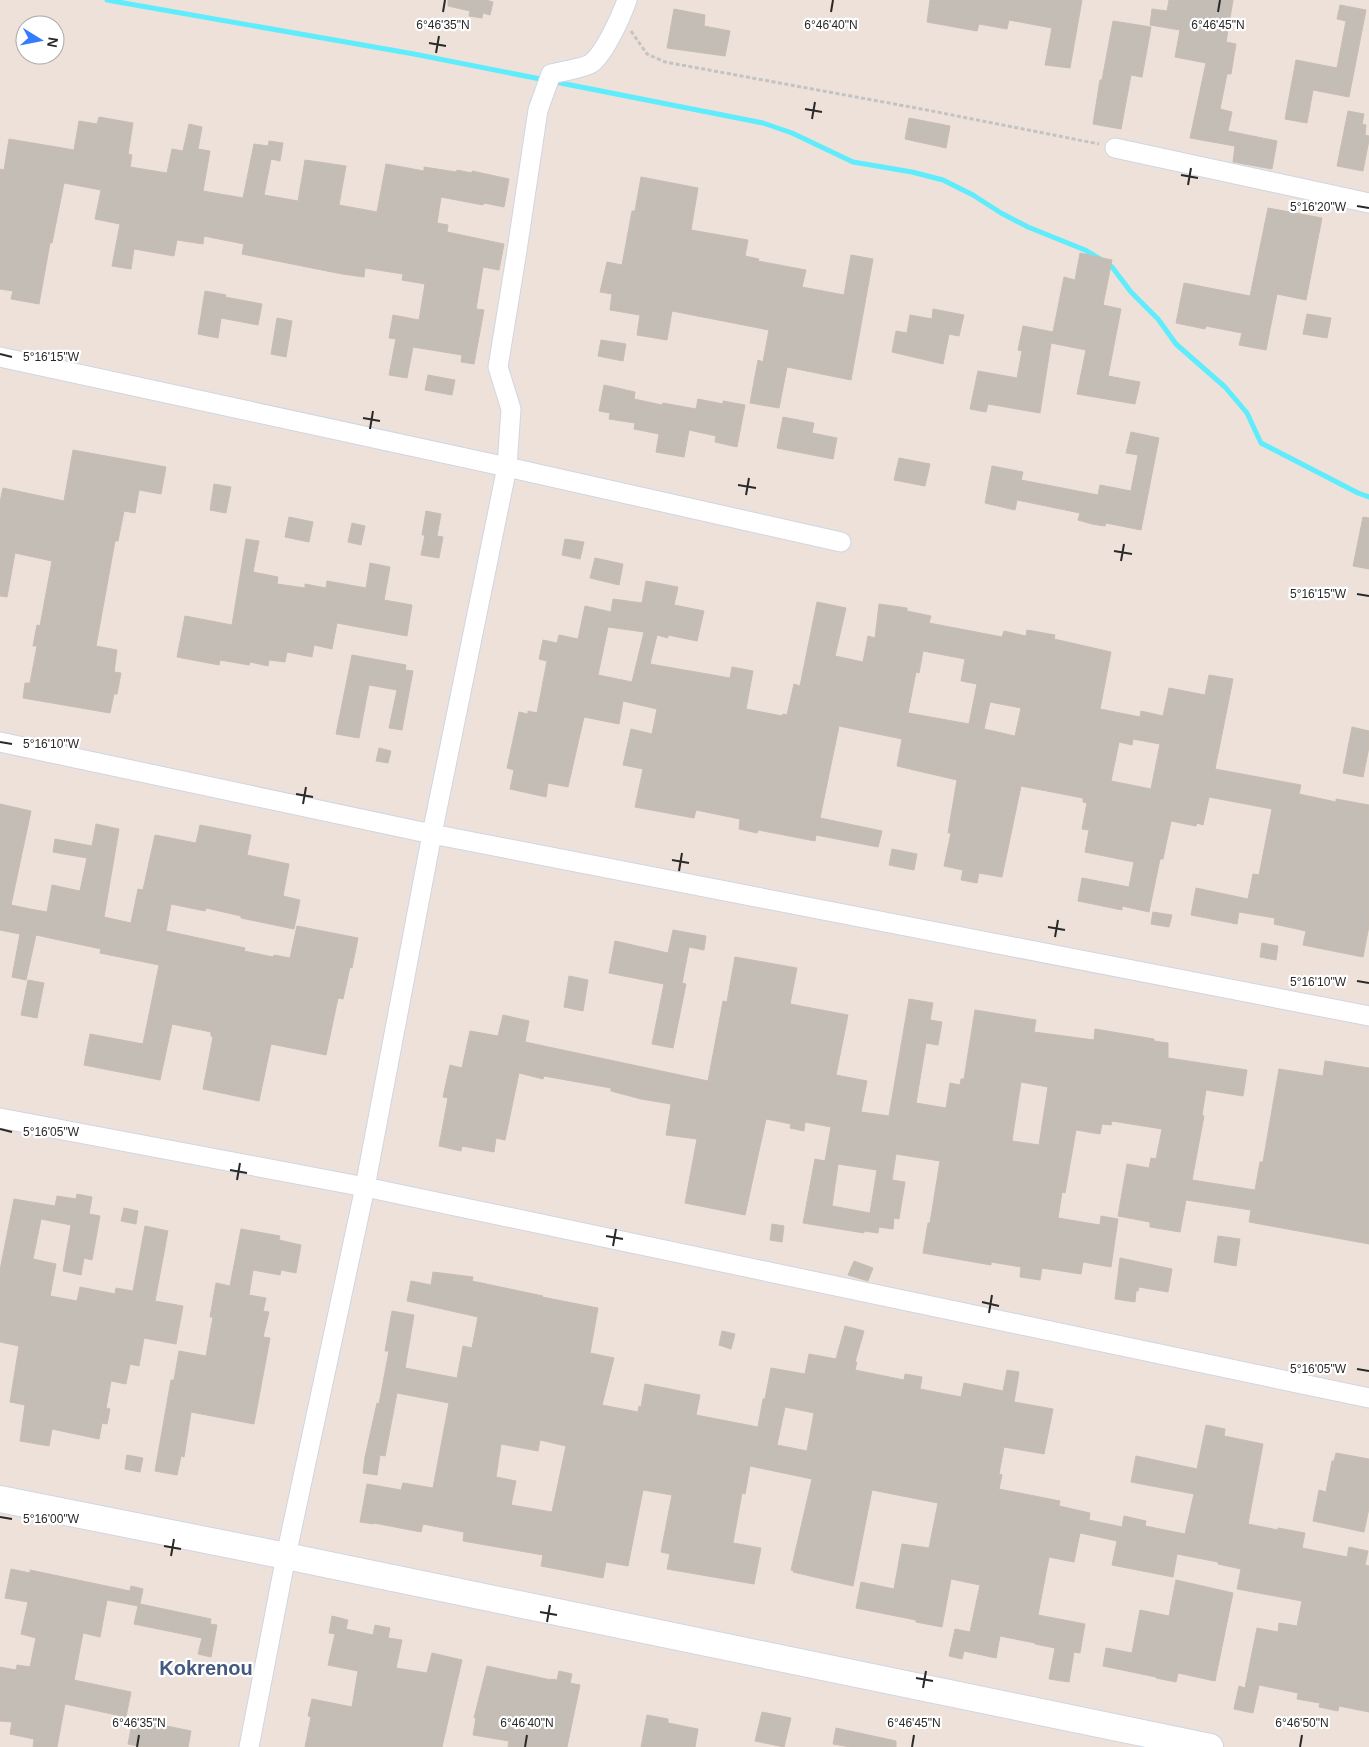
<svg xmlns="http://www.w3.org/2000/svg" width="1369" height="1747" viewBox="0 0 1369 1747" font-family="Helvetica,sans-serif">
<rect width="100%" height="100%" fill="#ede1d9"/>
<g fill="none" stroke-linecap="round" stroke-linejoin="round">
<path stroke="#5fecfc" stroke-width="5" d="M107,0l307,54 349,69 29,10 61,29 59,10 31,8 30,15 28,18 27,14 57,23 15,9
M1107,264l5,3 19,25 27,27 18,25 49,43 22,26 14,30 97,50 11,4"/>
</g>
<path fill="#c4bdb5" stroke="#c9bdb3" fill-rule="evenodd" d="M448,0h38l7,2 -3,13 -7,-2 -1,5 -13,-2 1,-5 -22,-5z
M930,0h152l-12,68 -25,-3 7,-37 -43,-8 -2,9 -28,-5 -2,7 -50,-9z
M1169,0h64l-7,42 10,2 -5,30h-4l-7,35 12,3 -4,19 49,10 -5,28 -39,-7 2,-16 -45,-8 16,-75 -31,-6 5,-27 -30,-5 2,-16 15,2z
M1340,5l26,5 -17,87 -36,-7 -6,33 -22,-4 11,-59 41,8 9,-47 -9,-2z
M674,9l31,6 -1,11 26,5 -5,25 -58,-8z
M1113,21l38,6 -9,50 -11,-2 -10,54 -28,-5 7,-44h2z
M1348,111l16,3 -2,10 4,1 -1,10 4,1v4l-6,31 -26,-5z
M99,117l34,6 -5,31 4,1 -2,12 37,6 5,-24 11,2 6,-27 13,3 -4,22 12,2 -7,40 40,7 11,-54 14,2 1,-5 14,2 -3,18 -9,-2 -7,36 34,6 7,-41 41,6 -7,39 38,7 9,-48 38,7v-4l32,5 1,-2 15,3v-2l37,8 -5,28 -20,-4 -1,2 -42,-8 -4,26 11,2 -1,7 57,12 -5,26 -16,-3 -7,42 8,1 -10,54 -13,-2 1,-7 -49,-8 -6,31 -18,-3 7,-36 -7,-1 4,-23 26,5 6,-36 -23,-4 1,-6 -38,-6 -1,9 -22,-3 -100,-20 2,-10 -40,-8 -1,8 -26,-4 -3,16 -40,-7 -3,20 -19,-3 8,-42 -25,-5 6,-29 -37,-7 -12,60h-2l-11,61 -28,-5 2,-8 -13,-2v-120l4,1 5,-31 65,11 5,-29 18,3z
M909,118l41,8 -4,22 -41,-9z
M641,177l57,11 -7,42 57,10 -3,16 14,3 -1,2 48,9 -4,17 42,8 7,-40 22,4 -22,121 -64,-13 -8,41 -29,-5 8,-43 5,2 6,-32 -97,-19 -5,29 -30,-5 3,-20 -30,-5 2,-16 -12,-2 4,-17 3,-13 15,3 10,-54h3z
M1268,208l54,10 -16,82 -29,-6 -11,56 -27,-5 3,-12 -36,-7 -1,3 -29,-6 8,-40 66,13z
M1080,253l32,7 -9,45 18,4 -13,67 32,6 -5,22 -58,-10 9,-44 -35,-7 -11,70 -52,-9 -2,8 -16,-3 8,-38 39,7 5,-27 -4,-1 5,-24 30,6 11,-55 11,3z
M205,291l21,4 -1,2 37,7 -4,21 -37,-7 -3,20 -20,-4z
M933,309l31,6 -5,21 -10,-2 -6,30 -51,-12 4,-21 11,2 3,-18 22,4z
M1307,314l24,4 -4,20 -24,-4z
M277,318l15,3 -6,36 -15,-3z
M601,340l25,4 -3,17 -25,-5z
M428,375l27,5 -3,15 -27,-5z
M604,385l31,7 -1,7 28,6 1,-2 33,6 2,-10 25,5v-3l22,4 -8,42 -22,-5 1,-6 -27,-6 -5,27 -28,-5 3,-18 -25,-5 1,-6 -26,-4 1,-6 -11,-2z
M783,417l31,6 -2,10 25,5 -4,21 -56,-11z
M1131,432l28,6 -18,92 -35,-7 -1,3 -13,-2 -14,-4 2,-7 -63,-13 -2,10 -30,-7 7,-37 31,6 -2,8 77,15 2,-10 31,6 7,-36 -12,-2z
M73,450l93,17 -5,27 -22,-4 -4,23 -11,-2 -6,30h-3l-19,105 21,4 -3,22 7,1 -4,21h-3l-4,19 -87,-15 2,-15h5l7,-37h-4l4,-21 3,1 12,-65 -37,-8 -8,44 -7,-1v-94l3,-14 61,13z
M899,458l31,6 -5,22 -31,-6z
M214,484l17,3 -5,26 -16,-3z
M426,511l15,3 -4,22 6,1 -4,21 -18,-3 4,-20h-3z
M289,517l24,5 -4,20 -24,-5z
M1363,517l6,1v51l-16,-3z
M352,523l13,3 -4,19 -13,-3z
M246,539l13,2 -6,31 25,5 -1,7 28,4v-4l21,4 1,-7 39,7 4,-25 20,4 -6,33 28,5 -5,31 -70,-13 -5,26 -18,-4 -2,12 -25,-5 -2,10 -16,-2 -1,6 -18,-4 -1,3 -29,-5 -1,5 -42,-8 8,-41 47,9z
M565,539l19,3 -4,17 -18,-4z
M595,558l28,6 -4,21 -29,-7z
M646,581l32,6 -4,18 30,6 -7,30 -29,-6v3l-11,-3 -7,29 80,14 2,-11 21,4 -7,38 36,7 1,-2 4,1 7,-31 6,2 17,-84 29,6 -11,48 28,6 5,-26 7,2 4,-34 28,4v3l24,5 -2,7 73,14 2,-6 22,5 1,-6 28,5 -1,4 57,13 -11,57 40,8 1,-6 22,5 6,-28 36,7 4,-20 24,4 -18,90 86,16 -2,9 37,8v-3l33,6v121l-6,31 -60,-12 3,-14 -32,-7 1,-6 -36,-6 -2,12 -46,-9 5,-27 52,11 5,-25 6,1 13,-66 -63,-12 -6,28 -6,-2 -1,3 -25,-5 -8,38h-3l-11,53 -27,-6v4l-44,-9 4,-23 47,9 5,-25 -49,-10 4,-22 -7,-1 5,-26 -4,-1v-4l-62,-12 -19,91 -23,-4 -2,10 -16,-3 2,-10 -19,-4 7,-33h-3l9,-53 -60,-14 5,-27 -63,-13 -19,92 62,13 -4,16 -62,-12 -1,6 -57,-11 -1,3 -18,-4 1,-10 -44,-9 -2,8 -59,-11 8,-38 -20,-4 8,-36 21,5 5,-25 -34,-8 -4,23 -35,-7 -16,70 -20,-4 -2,14 -36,-8 4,-19 -7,-2 12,-56 9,2v-3l9,2 10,-52 -8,-2 4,-19 14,3 2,-8 19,4 7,-33 26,6 2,-13 29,4zM608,627l36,5 -12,50 -34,-7zM923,651l42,8 -4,22 16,3 -8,40 -61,-11 8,-41 3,1zM990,702l31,6 -6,28 -31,-7zM1133,739l27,5 -9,45 -40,-8 8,-39 13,3z
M352,655l54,10 -1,5 8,1 -11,59 -13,-2 8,-38 -28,-5 -10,53 -23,-4z
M1352,727l17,4v16l-6,30 -20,-4z
M379,748l12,3 -3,12 -12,-2z
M0,804l31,7 -20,94 19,4 17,3 5,-27 28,6 7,-33 -34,-6 2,-13 37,7 4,-22 23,5 -15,88 27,6 7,-34 5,1 12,-55 41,8 4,-18 51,10 -4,20 42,9 -6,32 17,4 -6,29 -53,-11v-2l-35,-8 -1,3 -34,-7 -5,27 79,17 -1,3 29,6 1,-2 16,3 7,-32 61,12 -6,30 -2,-1 -7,32 -5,-1 -12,57 -55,-11 -12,57 -56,-12 10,-52 -2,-1v-4l-39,-8 -12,56 -76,-15 6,-31 53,10 16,-79 -59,-12 1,-4 -65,-14 -10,45 -14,-3 8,-43 -20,-4z
M892,849l25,5 -3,16 -25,-5z
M1153,912l19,3 -3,12 -18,-3z
M673,930l33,6 -2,14 -15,-3 -7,36 4,1 -13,64 -21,-4 12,-60 -55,-11 6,-32 53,12z
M1262,943l16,3 -2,14 -16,-3z
M735,957l62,11 -7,36 58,11 -12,60 31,6 -6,31 28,4 20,-117 24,4 -3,17 12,2 -4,23 -12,-2 -10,60 30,5 4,-25 10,2 1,-6h3l11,-69 61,10 -2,12 60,8 1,-11 59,10v2l14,2v15l79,12 -4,26 -37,-6 -4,25 2,1 -12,64 63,10 5,-28h3l16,-93 44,7 2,-15 44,7v176l-120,-22 2,-12 -65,-10 -6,32 -30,-5v-5l-32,-6 9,-52 22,4 2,-10 5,1 6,-30 -50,-8 -1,4 -9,-1 -2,10 -24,-4 -11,63 -3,-1 -4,26 42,7 1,-9 17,3 -7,48 -28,-5 -2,12 -39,-6 -2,12 -20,-3 1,-10 -30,-5v3l-68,-12 5,-30h2l10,-62 -44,-7 -4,26 13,2 -6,37 -5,-1 -1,11 -14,-2 -1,6 -14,-2v2l-61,-10 12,-64 10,2 6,-34 -26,-5 -1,9 -14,-3 1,-4 -25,-5 -21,96 -60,-12 12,-64 -31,-4 5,-31 -30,-5 -30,-8v-3l-67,-12 -1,3 -24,-6 -14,67 -9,-2 -2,14 -32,-6 -1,5 -22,-5 9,-48 -5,-1 7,-32 12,3 8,-37 28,5 5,-21 26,6 -4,21 183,39 15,-80 4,1zM1021,1082l27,5 -9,58 -27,-4zM838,1164l39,6 -7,43 -38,-7z
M569,976l19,4 -5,31 -19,-4z
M28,980l16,3 -7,35 -16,-3z
M77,1194l15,3 -3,17 11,2 -8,44 -8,-2 -3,17 -18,-4 8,-46 -30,-6 -8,40 23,5 -6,32 27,5 3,-14 35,7 1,-6 17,3 12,-65 23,5 -13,70 28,5 -7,38 -32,-6 -5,28 -9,-2 -4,20 -15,-3 -5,27 4,1 -3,15 -5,-1 -3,16 -47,-10 -3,17 -29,-5 5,-36 -15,-3 9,-56 -19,-4v-72l14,-71 41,7 2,-10 19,3z
M124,1208l14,3 -2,13 -15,-3z
M772,1224l12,2 -2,16 -12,-2z
M241,1229l39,7 -1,4 22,5 -5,28 -15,-3 -1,5 -27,-5 -4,25 17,3 -3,13 6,1 -6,25 7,1 -16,86 -63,-12 -7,45 -3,-1 -4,19 -22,-4 16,-91h3l5,-29 27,5 7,-39h-3l6,-34 14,3z
M1218,1236l22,3 -4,27 -22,-4z
M1120,1258l52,11 -4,23 -29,-5 -1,4h-2l-1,11 -20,-3z
M854,1261l19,7 -5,13 -20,-6z
M433,1272l40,5 -1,4 71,15 -1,1 56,11 -8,45 24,5 -12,47 36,7 1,-6 2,1 4,-23 55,11 -4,20 62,12 5,-28h2l6,-31 34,6 4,-20 27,5 9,-33 19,5 -9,31h2l-2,8 49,10 1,-6 17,3 -2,12 41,8 3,-14 39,8 4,-21 12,2 -5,30 39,7 -9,45 -40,-7 -5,27 3,1 -3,14 61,12 -1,5 31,7 -1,7 33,7 2,-11 22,5 -1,5 40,8 9,-40 -63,-12 5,-26 61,13 9,-44 19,4 -1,7 39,8 -15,80 30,6v-2l27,5 -3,15 45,9 2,-10 19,4 -3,14 4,1v146l-30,-6 -1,5 -19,-4 1,-4 -23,-4 1,-6 -39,-8 -6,28 -19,-4 5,-23 6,2 12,-60 21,4 1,-9 18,3 5,-25 -65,-12 4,-20 -23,-5v-2l-41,-8 -4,23 -61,-12 5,-24 -37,-8 -6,29 -25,-5 -11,58 47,9 -5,29 -6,-1 -5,30 -20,-3 6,-31 -20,-4v-1l-35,-7 -4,22 -32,-7 -2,8 -13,-3 6,-27 15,3 10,-47 -29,-6 -9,48 -26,-5v-2l-60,-12 5,-26 33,7 8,-45 27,4 9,-45 -66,-13 -19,96 -60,-14 1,-1 -3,-1 21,-91 -62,-13 -5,28 -3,-1 -9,50 28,5 -7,36 -87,-15 3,-15 -9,-2 11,-57 -29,-5 -15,76 -22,-4 -3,16 -62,-12 2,-11 -80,-14 1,-9 -41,-8 -2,8 -47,-9v1l-14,-2 7,-38 34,6 2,-7 30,5 16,-85 -52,-10 -12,63 -5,-1 -3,20 -14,-2 2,-16 12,-54 2,1 10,-53h-4l7,-40 22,4 -9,53 52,10 6,-32 9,2 6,-31 -71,-16 4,-20 20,4zM785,1407l29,6 -7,38 -30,-6zM540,1440l26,6 -14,66 -41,-7 5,-24 -20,-4 5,-33 37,7z
M722,1331l13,3 -4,15 -12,-4z
M1336,1453l33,6v49l-5,24 -51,-11 6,-31 7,2 6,-31h2z
M127,1455l16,3 -3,14 -15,-3z
M11,1569l19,4v-3l100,21 1,-5 12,3 -3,15 71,15 -1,5 7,1 -6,32 -13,-3 4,-16 -68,-14 4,-18 -31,-6 -7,37 -17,-4 -9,47 57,12 -5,25 -61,-13 -8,43h-24l1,-8 -24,-5 2,-12 -12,-1v-54l16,3 1,-5 13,2 6,-29 -15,-4 7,-32 -23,-4z
M1176,1580l57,13 -18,88 -37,-8 -2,9 -20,-4v-1l-53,-11 3,-18 26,5 8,-43 29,6z
M332,1616l16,4 -2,9 27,6 2,-10 15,3 -2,10 14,2 -6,28 31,5 5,-20 30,7 -20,87h-137l6,-30 -3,-1 4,-17 40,8 6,-36 -30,-6 7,-31 -6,-1z
M487,1666l64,14v-1l6,1 2,-9 13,3 -2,9 10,2 -13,62h-59l1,-6 -36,-6 3,-17h-2z
M762,1712l29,6 -7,29 -29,-6z
M647,1715l21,4v4l30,6 -3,18h-54z
M133,1719l58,12 -3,16h-46l-14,-3z
M836,1728l60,13v6h-46l-17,-3z"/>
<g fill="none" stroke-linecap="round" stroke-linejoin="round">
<g stroke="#ced6e4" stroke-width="21">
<path id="street" d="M1115,148l254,55
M0,357l507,110 334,75
M0,742l432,92 937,182
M0,1118l365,69 1004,211
M249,1747l37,-191 79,-369 67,-353 75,-367 4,-58 -13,-42 18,-110 22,-147 13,-36c9,-2 37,-7 42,-12 13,-12 28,-45 34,-62"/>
</g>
<g stroke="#ced6e4" stroke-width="28">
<path id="secondary" d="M0,1499l286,57 924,191"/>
</g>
<path stroke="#c3c3c3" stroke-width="3" stroke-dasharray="4 2.5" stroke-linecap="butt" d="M631,31l16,23 18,8 262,48 172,34"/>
<use href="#street" stroke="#fff" stroke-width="19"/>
<use href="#secondary" stroke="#fff" stroke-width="26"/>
</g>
<path fill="none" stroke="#292929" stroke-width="2" d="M443,12l2,-12M831,12l2,-12M1218,12l2,-12M429,43l17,3M436,53l3,-17M805,109l17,3M812,119l3,-17M1181,175l17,3M1188,185l3,-17M1357,206l12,2M0,354l12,3M363,418l17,3M370,429l3,-18M738,485l18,3M746,495l3,-17M1114,551l18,3M1121,561l3,-17M1357,594l12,2M0,742l12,2M296,794l17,3M303,804l3,-17M672,860l17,3M679,871l3,-18M1048,927l17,3M1055,937l3,-17M1357,981l12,2M0,1129l12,3M230,1170l17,3M237,1180l3,-17M606,1236l17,3M613,1246l3,-17M982,1302l17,4M989,1313l3,-18M1357,1369l12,2M0,1517l12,2M164,1546l17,3M171,1556l3,-17M540,1612l17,3M547,1622l3,-17M916,1678l17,3M923,1688l3,-17M137,1747l2,-12M525,1747l2,-12M912,1747l2,-12M1300,1747l2,-12"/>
<g text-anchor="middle" stroke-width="4.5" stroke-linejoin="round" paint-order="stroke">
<g font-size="20" font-weight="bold" fill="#44597f" stroke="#fff">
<text x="206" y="1675">Kokrenou</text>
</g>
</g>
<g font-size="12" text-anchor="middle" fill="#292929" stroke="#fff" stroke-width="4.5" stroke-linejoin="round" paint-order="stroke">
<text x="831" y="29">6°46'40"N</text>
<text x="443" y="29">6°46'35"N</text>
<text x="1218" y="29">6°46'45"N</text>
<text x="1318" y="211">5°16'20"W</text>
<text x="51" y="361">5°16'15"W</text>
<text x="1318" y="598">5°16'15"W</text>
<text x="51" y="748">5°16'10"W</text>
<text x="1318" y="986">5°16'10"W</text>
<text x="51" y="1136">5°16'05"W</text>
<text x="1318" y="1373">5°16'05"W</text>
<text x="51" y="1523">5°16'00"W</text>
<text x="139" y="1727">6°46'35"N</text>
<text x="527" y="1727">6°46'40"N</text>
<text x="914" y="1727">6°46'45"N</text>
<text x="1302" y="1727">6°46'50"N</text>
</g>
<g transform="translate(40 40) rotate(100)"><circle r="24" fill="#ffffff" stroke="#a9a9a9"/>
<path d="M0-4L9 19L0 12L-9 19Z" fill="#347cff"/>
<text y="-8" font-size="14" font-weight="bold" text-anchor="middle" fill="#292929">N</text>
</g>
</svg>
